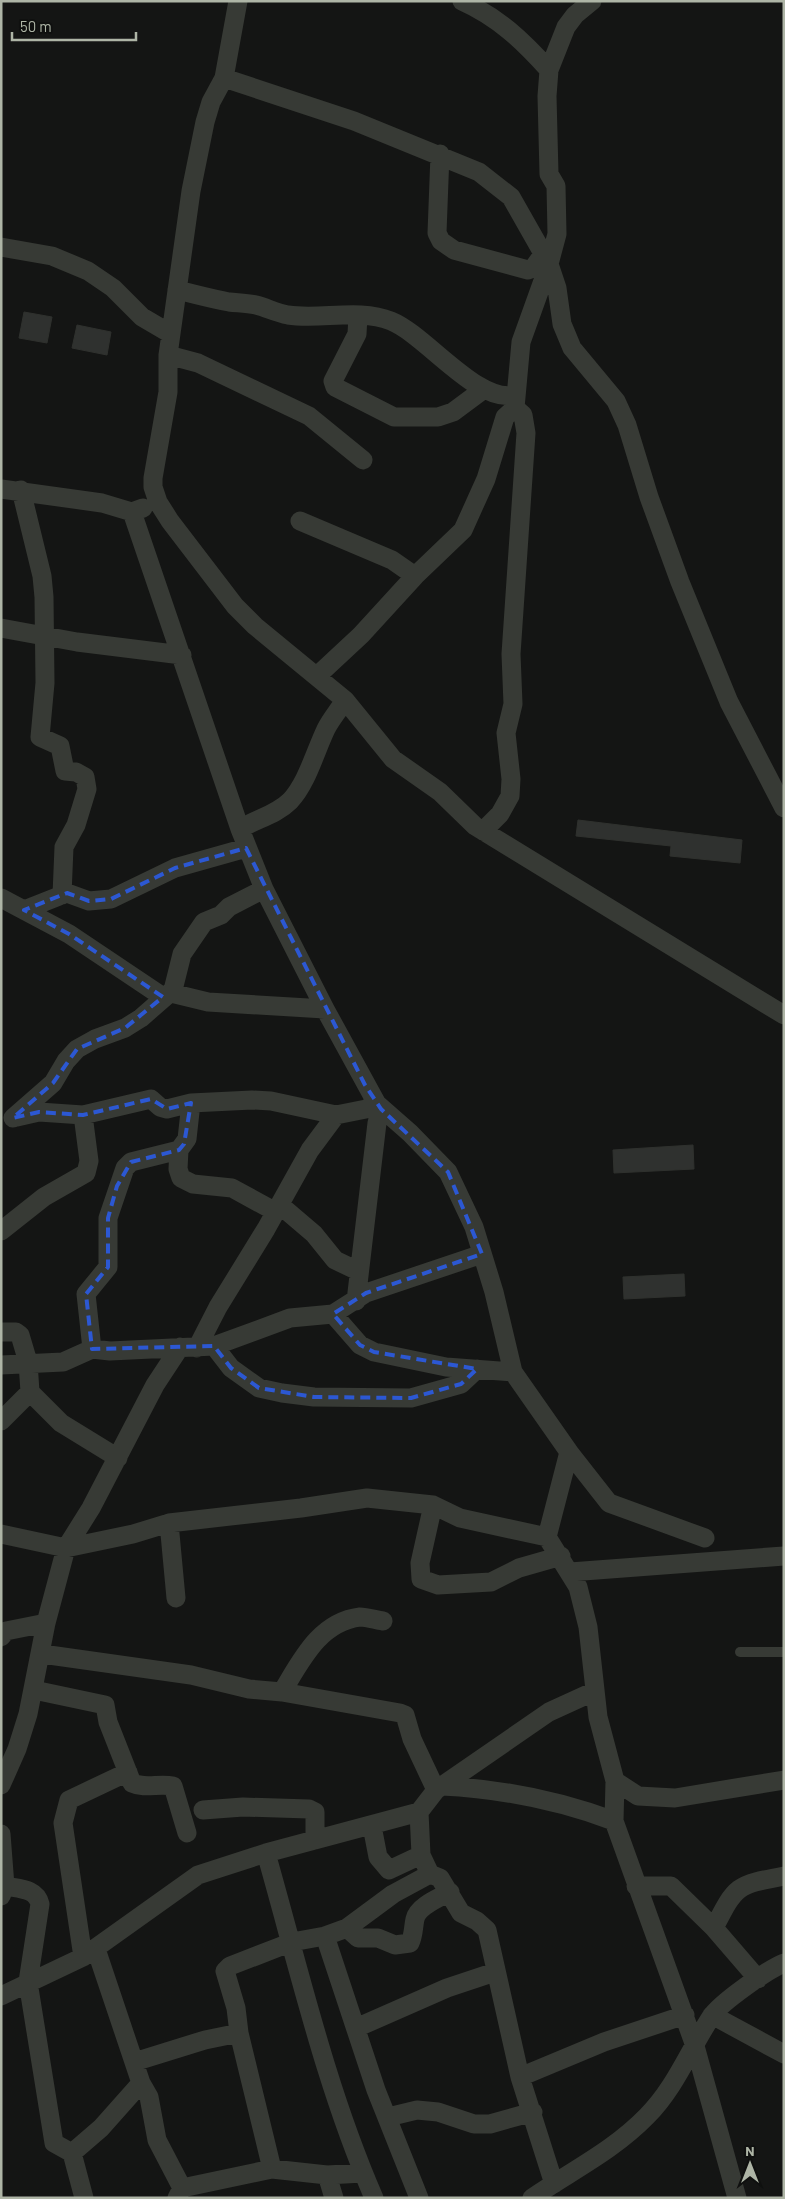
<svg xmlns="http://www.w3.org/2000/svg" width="785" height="2199" viewBox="0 0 785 2199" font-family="Barlow,sans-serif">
<rect width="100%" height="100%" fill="#141514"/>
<path fill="#2f312f" stroke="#2f312e" d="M24,312l28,5 -5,26 -28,-5z
M77,325l34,7 -4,23 -35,-7z
M578,820l164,20 -2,23 -70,-7 1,-10 -95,-10z
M693,1145l1,24 -80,4 -1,-23z
M684,1274l1,22 -61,3 -1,-22z"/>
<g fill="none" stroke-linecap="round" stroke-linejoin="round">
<path stroke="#373a35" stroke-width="10" d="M740,1652h44"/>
<path stroke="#373a35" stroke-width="19" d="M238,1l-14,77 -13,24 -6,20 -14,69 -23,164v37l-15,86v9l5,15 12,19 65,85 20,20 90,74 48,59 47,33 35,34 309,189
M462,1c36,16 61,40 87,69
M592,1l-17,14 -9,12 -17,43 -2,26 2,78 7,12 1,48 -8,30 8,24 5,36 10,24 44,53 11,24 22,72 31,85 49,120 55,106
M224,78l130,43 125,51 32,25 38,67 -28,78 -6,66 -10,9 -19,62 -23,51 -48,46 -54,59 -44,41
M440,154l-3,79 4,8 13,9 74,20 6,-3 10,-14
M1,247l51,9 36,15 25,17 29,29 29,17
M177,290c17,4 35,9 52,12 9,1 18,1 27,3 11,3 21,8 32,10 33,5 71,-7 103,6 35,14 86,83 124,74
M358,316l-1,18 -24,47 2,6 59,30h44l15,-5 31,-23
M168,355l30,8 111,53 54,44
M1,489l101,14 30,9 11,-4
M21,490l21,86 2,21 1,86 -5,54 20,9 5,25 11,1 9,5 2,12 -11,36 -12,22 -2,48
M132,512l108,317 24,60 61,120 52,95 33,29 38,39 26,55 20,65 19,80 56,80 -22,85 31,50 10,40 10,90 17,64 -1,40 81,225 42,152
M300,521l92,39 23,16
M1,628l76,14 105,13
M240,829c16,-10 36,-14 50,-28 17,-18 25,-49 36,-72 5,-10 13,-19 19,-29
M483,831l17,-17 10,-18 1,-17 -5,-46 7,-29 -2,-50 15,-221 -3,-18 -8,-7
M1,898l68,36 94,63
M24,910l43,-17 22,8 22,-2 64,-31 71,-20
M173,990l2,4 33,8 117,7
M191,1103l-4,36 -8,11 -1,19 3,9 12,6 39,4 44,24
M17,1117l22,-5 44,3 68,-16 9,8 7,2 24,-6 61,-3 19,1 65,14
M13,1118l40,-35 13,-22 11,-12 18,-10 30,-11 16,-10 32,-28 9,-36 22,-32 17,-7 8,-8 35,-18
M280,1205l34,29 21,26 23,11
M1,1231l43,-34 42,-24 3,-12 -6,-46
M356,1301l21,-178 4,-14
M333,1314l27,31 14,7 72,15 67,5
M1,1332h15l4,3 8,27 2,30 31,31 57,35
M214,1346l17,22 28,20 23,5 32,4 97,1 50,-14 16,-15
M197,1348l21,-41 48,-78 44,-79 26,-35 30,-6 11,-5
M92,1349l-6,-55 22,-27v-49l17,-50 6,-6 48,-12
M1,1365l62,-3 29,-13 18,2 104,-5 76,-28 43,-4 33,-21 116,-39
M1,1421l29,-29
M569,1452l40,51 96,35
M433,1505l-13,58 1,16 17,6 53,-3 28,-14 42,-12
M169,1523l7,75
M1,1534l65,14 67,-14 36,-11 132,-15 66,-10 66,7 27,13 87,19
M570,1572l214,-16
M1,1637l5,-6 40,-8
M42,1654l149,21 58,14 33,3 118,21 5,2 7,24 24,51
M34,1690l71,15 3,17 24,61c13,6 27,0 41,3l14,47
M282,1692c19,-31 37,-70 78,-75 7,0 16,3 23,4
M615,1781l23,15 37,2 109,-18
M1,1785l16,-36 11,-35 18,-91 20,-75 25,-40 64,-123 25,-38
M442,1786c60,3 116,14 172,35
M203,1810l40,-3 66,2 6,3v28
M419,1812l2,43 9,19 10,4 21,35 16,8 10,9 33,147 34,107
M372,1826l6,31 11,13 32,-15
M1,1834l4,52 -4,10
M266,1853c33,116 60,235 108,345
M5,1886c14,3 31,2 35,18l-12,78 26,161 18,10
M636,1886h35l43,42 44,51
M347,1928l11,10h20l17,7 15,-2c4,-9 3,-15 5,-24 3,-13 24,-21 35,-27
M714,1928c22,-43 22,-43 70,-52
M96,1949l45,134 8,14 8,43 25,48
M83,1957l-20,-134 6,-23 59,-28
M1,1996l82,-39 115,-82 68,-22 153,-41 17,-22 113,-78 46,-21
M712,2015l72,39
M356,2028l91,-40 48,-16
M239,2033l-3,-25 -11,-37 5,-5 62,-24 33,-6
M134,2062l71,-22 34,-7 33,136
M520,2077l84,-35 81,-27
M388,2117l29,-7 21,2 36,12h16l43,-12
M327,2175l7,23
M84,2198l-12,-45 29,-25 40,-45
M177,2198l5,-10 90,-19 55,6 36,-2
M419,2198l-43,-108 -51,-154 22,-8 46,-34 37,-20
M532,2198c39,-27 81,-47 115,-82 28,-28 42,-65 64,-99 9,-14 56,-47 73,-54"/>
</g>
<path fill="none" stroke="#2c58d3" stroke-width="4" stroke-dasharray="10 6" stroke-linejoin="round" d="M246,848l119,237 16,24 67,63 34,82 -116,39 -33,21 27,31 14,7 103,17 -16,15 -50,14 -97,-1 -55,-9 -28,-20 -17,-22 -122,3 -6,-55 22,-27v-49l9,-32 14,-24 48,-12 5,-6 7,-41 -24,6 -16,-10 -68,16 -44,-3 -26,6 40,-35 24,-34 48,-21 38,-31 -94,-63 -45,-24 43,-17 22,8 22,-2 64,-31z"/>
<rect width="785" height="2199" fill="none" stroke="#aeb5a6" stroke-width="5"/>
<g transform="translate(750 2164)" stroke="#0f100f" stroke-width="4" paint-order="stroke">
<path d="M0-4L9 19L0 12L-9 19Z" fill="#aeb5a6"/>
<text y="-8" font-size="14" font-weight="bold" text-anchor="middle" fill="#aeb5a6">N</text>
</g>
<path d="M12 32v8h124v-8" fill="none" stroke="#aeb5a6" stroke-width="2.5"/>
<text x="20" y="32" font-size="15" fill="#aeb5a6" stroke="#0f100f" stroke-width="4" paint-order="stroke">50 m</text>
</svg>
